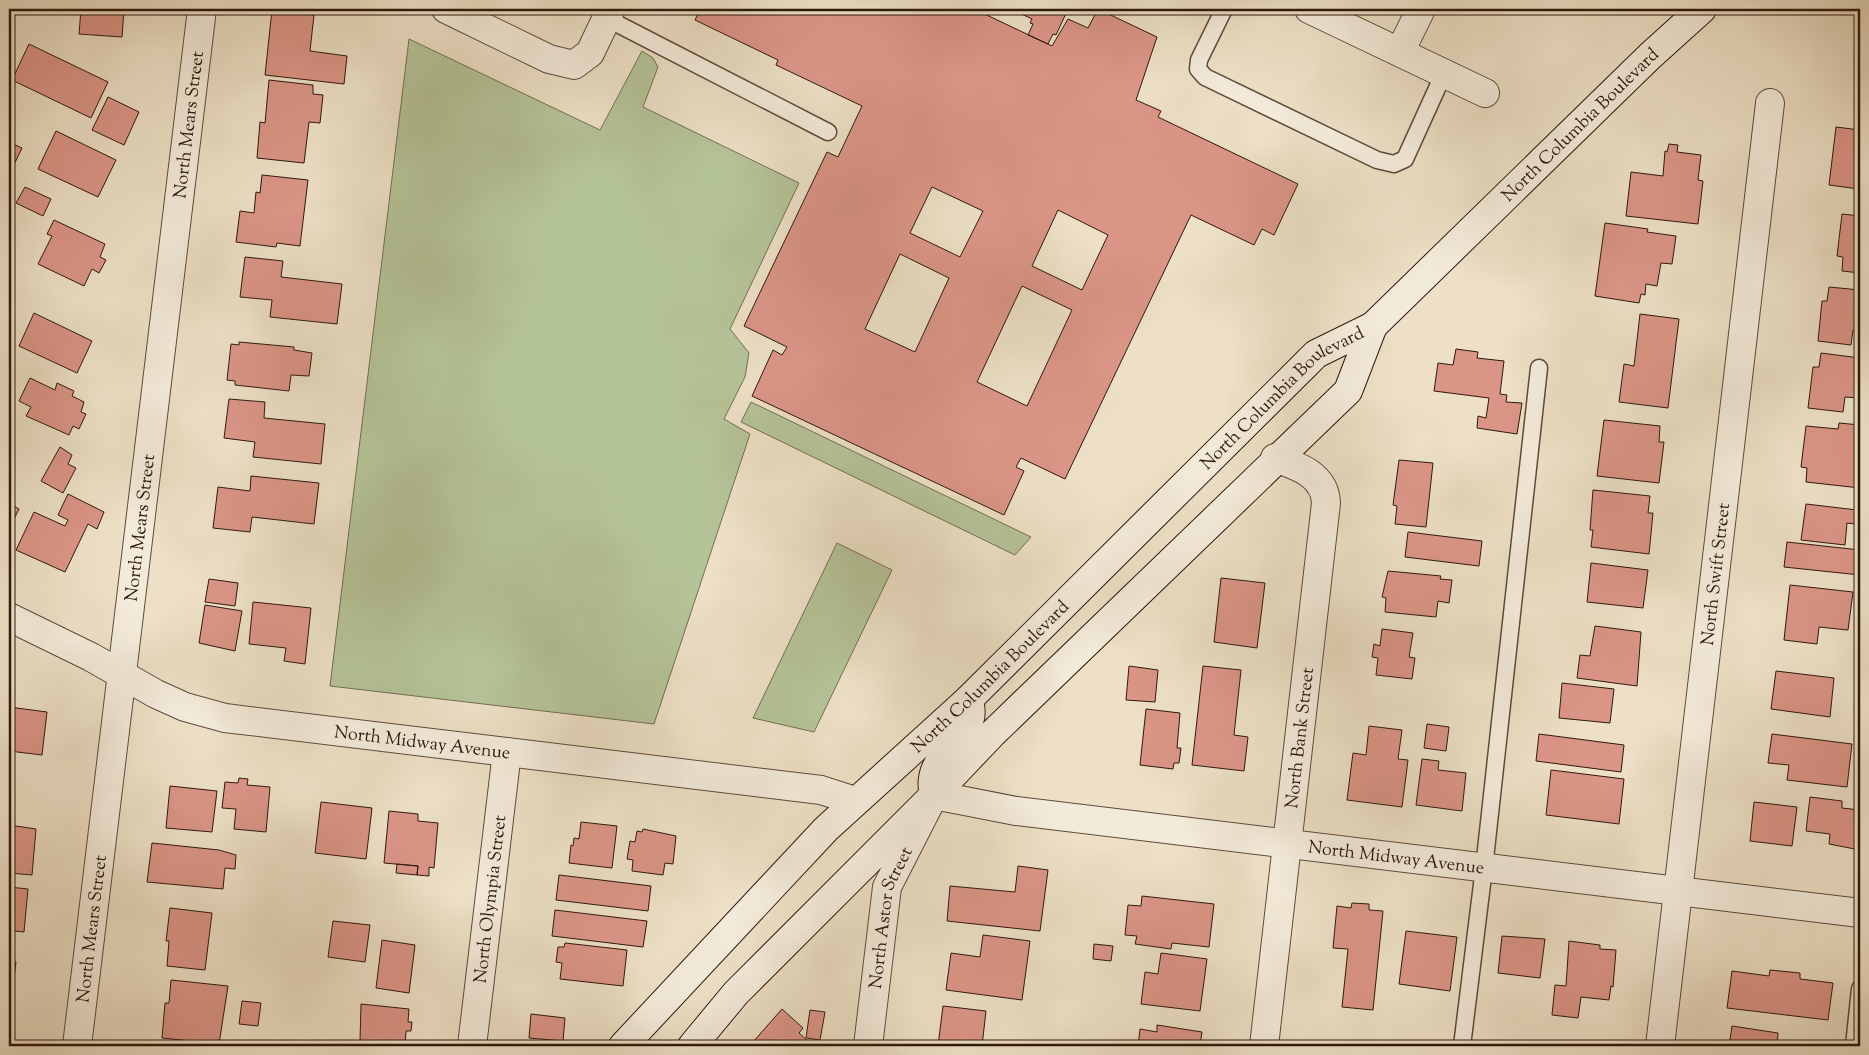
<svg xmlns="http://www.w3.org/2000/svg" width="1869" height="1055" viewBox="0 0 1869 1055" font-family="'Sorts Mill Goudy',serif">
<rect width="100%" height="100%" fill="#ede0c6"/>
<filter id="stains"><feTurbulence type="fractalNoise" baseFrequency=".004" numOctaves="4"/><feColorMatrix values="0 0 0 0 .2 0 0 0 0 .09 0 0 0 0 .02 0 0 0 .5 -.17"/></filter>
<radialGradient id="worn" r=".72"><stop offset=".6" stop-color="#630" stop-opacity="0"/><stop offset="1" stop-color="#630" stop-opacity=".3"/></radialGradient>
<path fill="#b5c398" stroke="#726e52" d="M409,39l191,91 42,-79 11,7 5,9 -15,40 156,76 -69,146 19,24 -4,24 -21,42 26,15 -96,290 -324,-38z
M751,402l280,135 -16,18 -274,-133z
M837,543l55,27 -78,162 -61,-14z"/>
<path fill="#db9587" stroke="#2e180d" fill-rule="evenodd" d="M81,9h43l-2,28 -43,-3z
M700,9h274l78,37 16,-27 20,9 10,-19 59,28 -21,63 25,11 -3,6 140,67 -24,51 -12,-6 -8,16 -63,-30 -126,264 -44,-21 -5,9 8,4 -20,44 -252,-119 21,-46 9,5 5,-8 -43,-21 83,-174 11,5 24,-51 -86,-41 2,-5 -83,-40zM932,187l51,24 -23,46 -50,-24zM1058,210l50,25 -26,55 -50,-24zM900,254l49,24 -34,74 -50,-23zM1022,286l50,24 -45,96 -50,-24z
M1011,9h57l-12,26 -3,-1 -5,10 -20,-9 5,-11 -3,-1 2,-4z
M272,10l42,5 -4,36 37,5 -3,28 -79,-9z
M29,44l79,38 -17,36 -79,-38z
M269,80l44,5v9l10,1 -3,28 -11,-1 -5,41 -47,-5 3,-36 5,1z
M108,97l31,15 -15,33 -32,-15z
M1836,127l24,3v69h-2l1,-10 -30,-4z
M56,131l60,29 -18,37 -60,-28z
M9,142l13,6 -11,23 -2,-1z
M1669,144l9,1 -1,7 24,3 -3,25 5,1 -5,43 -72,-8 5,-44 32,4 2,-25 2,1z
M262,175l46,5 -8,66 -23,-3 -1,4 -40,-5 4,-31 14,2 2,-21 4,1z
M25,187l26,12 -8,17 -27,-13z
M1842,214l18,2v57l-18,-2 1,-14 -6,-1z
M54,220l51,24 -5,13 6,3 -7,13 -7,-4 -8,17 -46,-22 14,-28 -5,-2z
M1605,223l43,6 -1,3 29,4 -4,28 -11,-1 -4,23 -11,-2 -1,11 -4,-1 -2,9 -44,-7z
M245,257l38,4 -2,16 61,7 -5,40 -67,-7 2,-17 -32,-3z
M1829,287l31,3v41l-7,-1 -2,15 -33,-4 4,-40h5z
M34,313l58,28 -15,32 -58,-27z
M1640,314l39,5 -11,89 -49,-6 5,-38 10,2z
M239,342l55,5v3l18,3 -3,23 -18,-1 -2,16 -54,-6v-4l-8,-1 4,-36 8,1z
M1456,349l22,3 -1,6 27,3 -4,33 7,1 -1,7 16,1 -5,31 -40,-6 1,-12 8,2 3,-20 -55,-7 4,-28 15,2z
M1821,353l39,5v40l-15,-1 -2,15 -35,-4 5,-41h6z
M30,378l25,12 2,-7 17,8 -2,5 12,6 -3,10 5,2 -7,15 -6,-3 -4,9 -43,-19 5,-9 -12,-6z
M229,399l36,3 -1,16 61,6 -4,40 -68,-7 2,-15 -31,-4z
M1604,420l56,6 -1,16h5l-5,41 -62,-7z
M1839,423l21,2v63l-54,-6 1,-14 -6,-1 5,-41 32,3z
M60,447l12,8 -4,9 8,4 -13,25 -22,-12z
M1399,460l34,3 -7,64 -31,-3 2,-18 -4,-1z
M251,476l68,7 -5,41 -62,-7 -2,15 -37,-4 5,-41 32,4z
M1593,490l57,6 -2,17h5l-4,41 -58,-7 2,-17h-3z
M68,494l36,18 -7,17 -9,-5 -23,48 -49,-22 18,-38 31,14 3,-6 -10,-5z
M9,503l10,6 -10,20z
M1806,504l51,6 -2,14 -8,-1 -2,22 -44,-5z
M1408,532l74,9 -3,25 -74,-9z
M1787,542l73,8v25l-76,-8z
M1591,563l57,7 -5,38 -56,-6z
M1388,571l53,5 -1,3 12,1 -3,23 -11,-2 -2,16 -51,-5 1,-14 -4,-1z
M1221,578l44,5 -8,65 -43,-6z
M209,579l29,4 -3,23 -30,-4z
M1790,585l63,7 -5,38 -29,-3 -2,17 -33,-4z
M253,602l58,6 -6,56 -21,-3 2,-13 -37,-4z
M205,605l37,6 -7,40 -36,-8z
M1595,626l46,6 -4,54 -60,-8 3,-23 10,1z
M1382,629l31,4 -4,24 6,1 -3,21 -36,-4 2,-17 -6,-1 2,-13 6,2z
M1129,666l29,4 -3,32 -29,-2z
M1203,666l38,4 -7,65 14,2 -4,34 -52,-6z
M1776,671l58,7 -4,39 -59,-8z
M1562,683l52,6 -4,34 -51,-5z
M9,707l38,5 -5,43 -33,-4z
M1146,709l34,4 -3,35h4l-2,15h-5l-1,6 -33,-4z
M1427,724l22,3 -3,24 -22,-3z
M1369,726l33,4 -4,29 10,1 -6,47 -55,-7 6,-47 13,2z
M1539,734l85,11 -3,27 -85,-11z
M1772,734l80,10 -5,43 -60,-7 2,-15 -21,-2z
M1422,759l17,2 -1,9 28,3 -4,38 -46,-6z
M1551,770l73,9 -5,45 -73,-9z
M239,778l9,1 -1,6 23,2 -4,45 -32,-3 2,-20 -14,-1 3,-26 13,1z
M170,786l47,5 -5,41 -46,-4z
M1810,797l32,4v7l18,2v40l-31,-6 1,-10 -24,-3z
M321,802l51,6 -6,51 -51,-6z
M1754,802l43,5 -5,39 -42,-5z
M389,811l29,3v7l20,2 -4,45 -5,-1v9l-12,-1 1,-9 -34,-3z
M581,822l36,4 -5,42 -43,-5 2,-18 2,1 1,-8 5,1z
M9,825l27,4 -4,46 -23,-2z
M643,829l33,7 -3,28 -8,-1 -2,12 -31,-4 1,-11 -6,-1 3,-18 5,1 2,-11 5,1z
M152,843l67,7 17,5 -1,14 -10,-1 -2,21 -76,-7z
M397,864l21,2 -1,9 -21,-2z
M1018,866l30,4 -8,61 -93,-10 3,-35 65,6z
M559,875l92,11 -3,25 -92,-11z
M9,887l19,2 -4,43 -10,-1 -2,16 -3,-1z
M1142,896l72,8 -5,43 -37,-4 -1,6 -36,-5 2,-8 -12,-1 3,-30 13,1z
M1352,903l17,1v6l14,1 -10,99 -31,-3 6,-58 -15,-1 4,-42 14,2z
M170,908l42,5 -7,57 -38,-4 2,-25h-3z
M555,910l92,11 -4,26 -91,-11z
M333,921l37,4 -5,37 -37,-5z
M1406,931l51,6 -7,54 -51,-7z
M983,935l47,6 -8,59 -76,-10 5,-37 29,4z
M1502,936l43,3 -5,39 -42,-5z
M382,940l33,5 -6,48 -33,-5z
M1569,941l31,4v4l16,1 -3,37 -2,-1 -2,14 -28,-3 -3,21 -26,-3 3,-30 11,1z
M565,943l62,7 -4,36 -63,-7 2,-16 -6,-1 2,-15h6z
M1094,944l19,2 -2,15 -18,-2z
M1161,953l46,6 -7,52 -59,-7 4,-32 13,2z
M9,961l7,1 -6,48h-1z
M1770,970l30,3v6l33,4 -5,37 -101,-12 5,-37 37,5z
M171,980l57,6 -9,58 -57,-6 3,-35h4z
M242,1001l19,2 -3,23 -19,-2z
M361,1004l48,5 -1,13h4l-1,9h-5l-1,15h-50l1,-5h4z
M943,1006l43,5 -4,35h-44z
M782,1009l21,19 -4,5 11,10 -3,3h-49l-5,-4z
M810,1010l15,2 -5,28 -14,-2z
M531,1014l34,4 -2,23 -34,-3z
M1157,1025l45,7 -2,14h-62l2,-17 17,3z
M1732,1026l46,7 -1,13h-48z"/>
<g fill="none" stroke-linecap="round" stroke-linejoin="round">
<g stroke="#5e4a3b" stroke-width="19">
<path id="lane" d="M1224,9l-25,51 -1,9 7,8 172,83 17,4 11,-5 39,-86
M606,18l222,114
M1462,1046l22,-178 55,-500
M1854,1046l6,-57"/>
</g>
<g stroke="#5e4a3b" stroke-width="30">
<g id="street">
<path d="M446,9l103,50 25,6 16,-12 21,-44"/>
<path d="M1309,9l176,84"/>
<path d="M1400,52l21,-43"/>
<path id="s1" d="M9,617l82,40 65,37 29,13 40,11 596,72 34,11"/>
<path id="s2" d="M77,1046l125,-1037"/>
<path id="s3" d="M472,1046l35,-294"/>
<path id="s4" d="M868,1046l19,-159 47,-92 82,16 844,102"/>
<path id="s5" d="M1264,1046l62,-543c-1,-28 -28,-37 -51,-45"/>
<path id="s6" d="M1660,1046l110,-943"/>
</g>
</g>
<g stroke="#2e180d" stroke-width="30">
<g id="secondary">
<path d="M934,795c-9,-32 24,-50 36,-77 2,-5 0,-13 -1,-19"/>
<path id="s7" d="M623,1046l203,-217 143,-130 339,-337 8,-8 57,-28 277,-270 52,-47"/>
<path d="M692,1046l44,-53 198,-198 58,-61 356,-343 25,-65"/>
</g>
</g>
<use href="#lane" stroke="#f3ebda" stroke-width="16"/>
<use href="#street" stroke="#f3ebda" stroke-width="28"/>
<use href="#secondary" stroke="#f3ebda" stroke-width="28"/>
</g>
<g text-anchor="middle" stroke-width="5" stroke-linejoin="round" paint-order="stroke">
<g font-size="18" fill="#2e180d" stroke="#f3ebda">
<text dy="6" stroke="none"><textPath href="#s2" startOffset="928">North Mears Street</textPath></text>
<text dy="6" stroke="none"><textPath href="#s7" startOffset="1332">North Columbia Boulevard</textPath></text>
<text dy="6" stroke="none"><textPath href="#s7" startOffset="926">North Columbia Boulevard</textPath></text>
<text dy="6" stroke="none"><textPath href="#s2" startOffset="522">North Mears Street</textPath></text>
<text dy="6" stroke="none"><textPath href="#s6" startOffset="475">North Swift Street</textPath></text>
<text dy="6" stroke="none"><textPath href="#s7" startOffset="521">North Columbia Boulevard</textPath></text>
<text dy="6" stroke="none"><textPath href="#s5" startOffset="310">North Bank Street</textPath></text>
<text dy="6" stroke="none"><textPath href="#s1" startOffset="438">North Midway Avenue</textPath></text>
<text dy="6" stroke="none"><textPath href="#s4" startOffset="730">North Midway Avenue</textPath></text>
<text dy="6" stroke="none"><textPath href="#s3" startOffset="148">North Olympia Street</textPath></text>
<text dy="6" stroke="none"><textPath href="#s4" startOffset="131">North Astor Street</textPath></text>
<text dy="6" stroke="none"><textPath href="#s2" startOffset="118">North Mears Street</textPath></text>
</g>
</g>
<rect width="1869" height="1055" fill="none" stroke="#ede0c6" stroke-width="30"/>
<rect x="10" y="10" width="1849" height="1035" fill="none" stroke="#2e180d" stroke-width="2.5"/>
<rect x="15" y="15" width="1839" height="1025" fill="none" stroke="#2e180d"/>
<rect width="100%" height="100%" filter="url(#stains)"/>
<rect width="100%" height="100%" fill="url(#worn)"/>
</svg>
